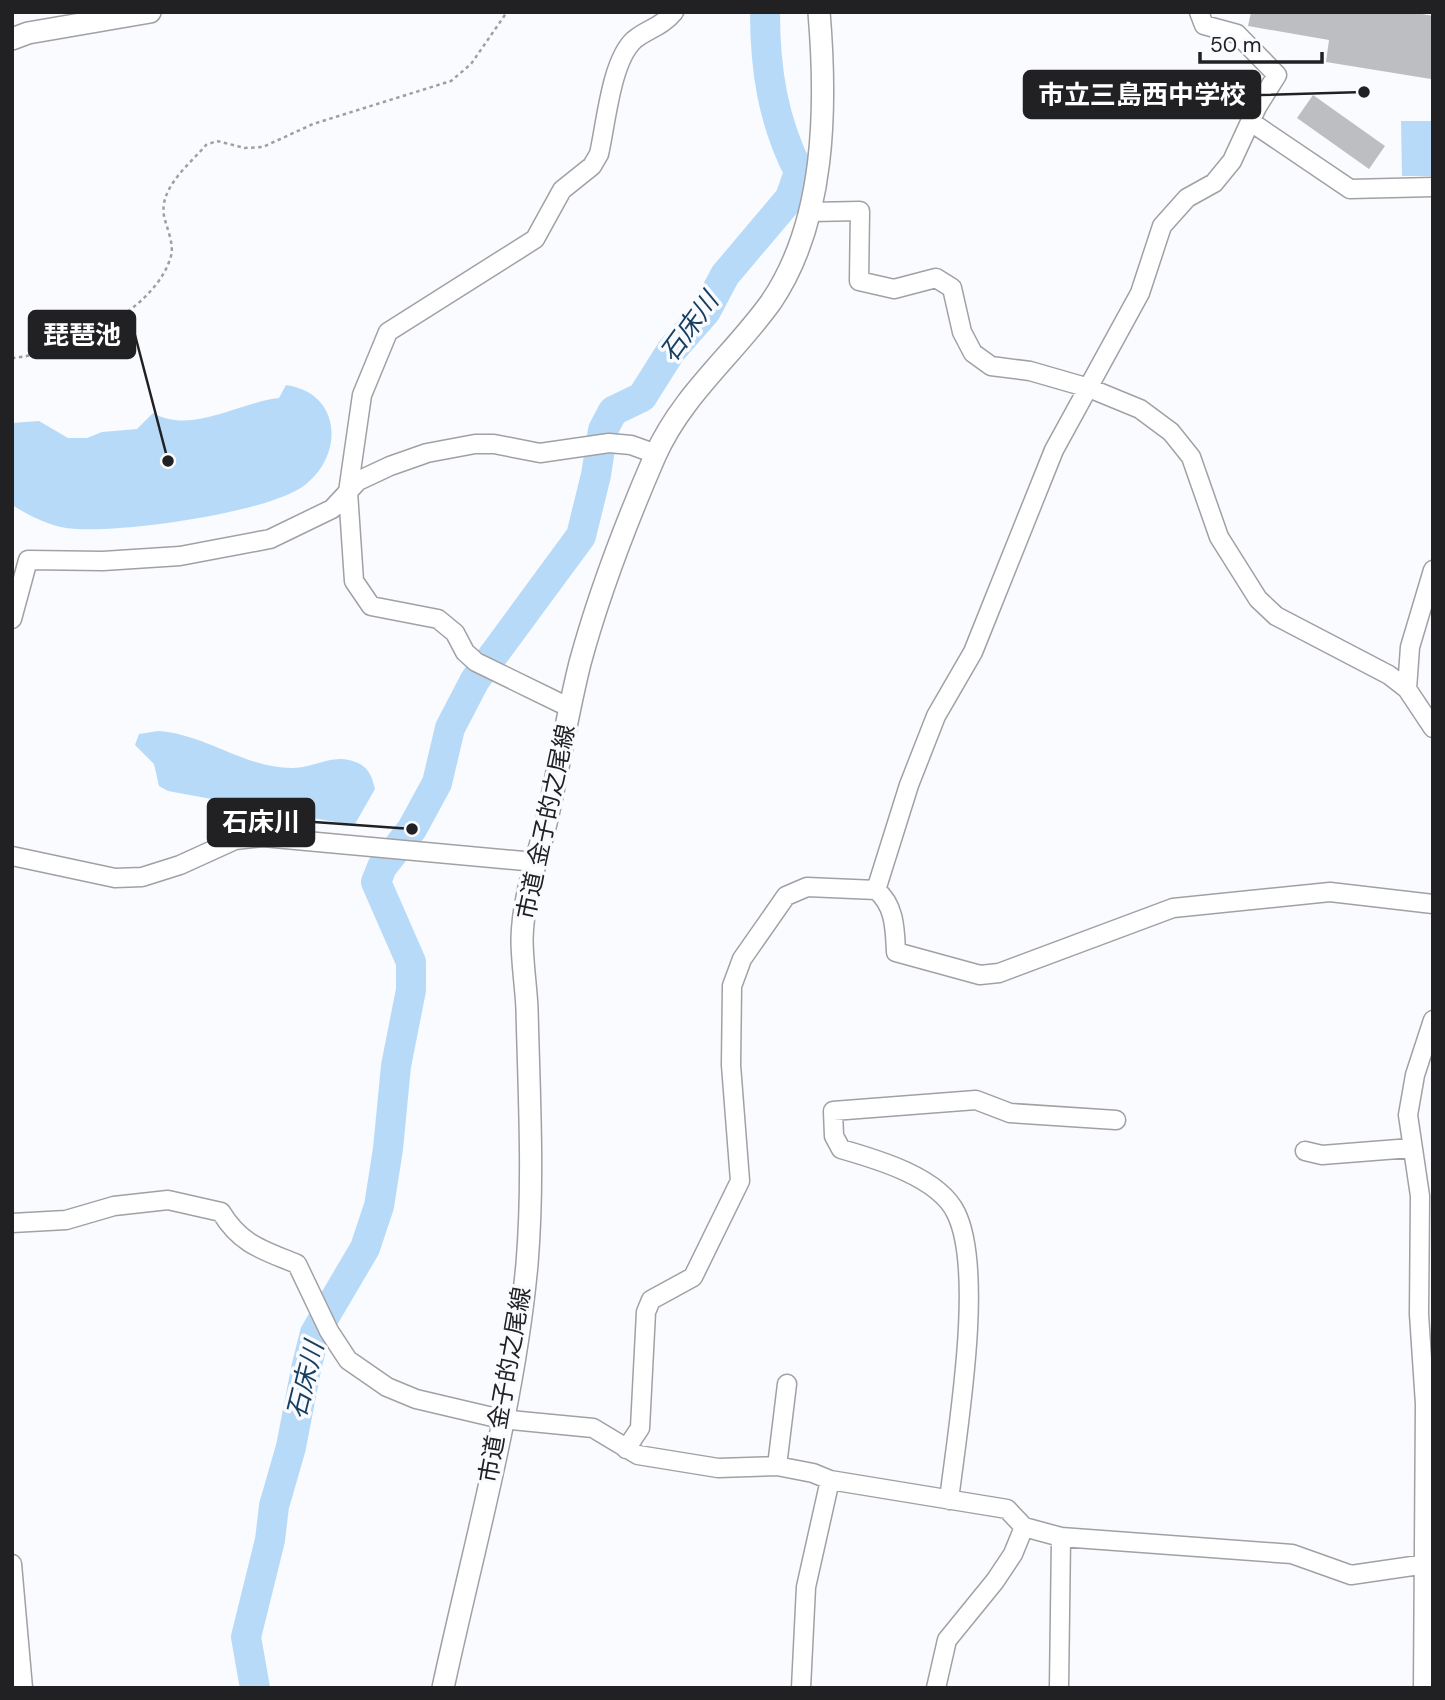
<svg xmlns="http://www.w3.org/2000/svg" width="1445" height="1700" viewBox="0 0 1445 1700" font-family="'DM Sans','Noto Sans JP',sans-serif">
<rect width="100%" height="100%" fill="#fafbfe"/>
<path fill="#b8daf9" d="M1401,121h32v55h-31z
M286,385c56,8 58,70 19,100 -35,28 -193,50 -239,43 -19,-3 -38,-13 -54,-23v-82l27,-2 29,17h19l15,-6 35,-3 16,-16c39,22 87,-11 126,-15z
M158,731c48,3 88,38 136,37 23,-1 41,-16 64,-5 11,5 14,14 17,26l-20,35 -4,1 -183,-34 -9,-5 -5,-22 -19,-19 4,-11z"/>
<g fill="none" stroke-linecap="round" stroke-linejoin="round">
<path stroke="#b8daf9" stroke-width="30" d="M255,1688l-9,-51 24,-97 4,-34 17,-59 15,-78 9,-36 50,-85 14,-42 9,-57 8,-83 15,-76v-28l-35,-80 6,-15 30,-38 25,-46 13,-55 25,-48 106,-144 15,-61 7,-45 10,-19 29,-14 29,-46 35,-40 19,-36 65,-77 9,-26c-26,-51 -34,-102 -34,-160"/>
</g>
<path fill="#bdbec1" d="M1251,12h161l21,4 -2,63 -105,-17 3,-22 -81,-14z
M1313,95l72,51 -16,23 -72,-51z"/>
<g fill="none" stroke-linecap="round" stroke-linejoin="round">
<g stroke="#a1a1a5" stroke-width="21">
<path id="minor" d="M1251,122l99,67 83,-2
M811,212l49,-1 -1,70 35,8 42,-11 16,10 10,44 11,21 18,13 39,5 59,17 51,21 31,23 20,25 28,80 39,62 18,17 113,59 18,14 26,39
M12,619l16,-59 75,1 77,-5 90,-17 62,-30 26,-28 32,-15 37,-13 48,-9h19l46,9 69,-10 22,2 25,9
M1407,689l3,-42 23,-77
M560,703l-84,-41 -11,-10 -10,-19 -17,-14 -67,-13 -17,-25 -6,-89 14,-97 26,-63 147,-93 27,-49 30,-24 7,-12c7,-30 12,-93 35,-114 13,-11 28,-13 40,-28
M12,856l103,22 27,-1 38,-12 55,-25 28,-3 272,25
M876,890l33,-105 27,-69 37,-64 81,-202 86,-157 22,-67 25,-28 27,-15 18,-22 25,-54 20,-32 -40,-41 -33,-9 -5,-13
M1305,1151l17,4 89,-7
M12,1223l54,-3 48,-14 54,-6 53,12c20,33 42,38 76,52l32,67 19,29 39,27 29,12 85,20 92,9 45,27 80,13 59,-2 36,7 17,7 177,29 17,18 37,10 231,17 59,21 82,-12
M626,1449l14,-21 6,-116 5,-12 42,-23 47,-96 -9,-116 1,-79 10,-27 44,-63 21,-9 69,3c19,15 19,40 20,62l84,23 19,-2 174,-65 157,-16 103,12
M777,1466l10,-82
M949,1500c8,-68 36,-228 7,-287 -17,-36 -80,-54 -115,-64l-7,-13 -1,-25 143,-11 34,13 106,7
M12,1564l11,124
M801,1688l5,-101 24,-107
M936,1688l11,-48 48,-59 18,-27 11,-27
M1059,1688l2,-151
M1423,1688l2,-284 -6,-90 1,-118 -12,-81 7,-40 18,-55"/>
</g>
<g stroke="#a1a1a5" stroke-width="24">
<path id="tertiary" d="M12,39l16,-6 122,-21
M443,1688c30,-139 71,-282 84,-424 7,-84 2,-170 0,-255 -1,-23 -5,-47 -5,-70 1,-45 18,-86 27,-129 11,-49 19,-99 31,-147 19,-70 46,-140 75,-207 27,-61 78,-101 116,-154 55,-81 56,-195 48,-290"/>
</g>
<path stroke="#9f9fa2" stroke-width="2.5" stroke-dasharray="3.5 3.5" stroke-linecap="butt" d="M12,358c53,-4 144,-47 159,-102 3,-11 -3,-25 -6,-36 -9,-30 24,-55 41,-75l11,-4 28,7 18,-1 50,-23 138,-43 20,-17 36,-52"/>
<use href="#minor" stroke="#fff" stroke-width="18"/>
<use href="#tertiary" stroke="#fff" stroke-width="21"/>
</g>
<g text-anchor="middle" stroke-width="7" stroke-linejoin="round" paint-order="stroke">
<g font-size="24" fill="#212123" stroke="#fafbfe">
<text transform="translate(546 822) rotate(-78)" y="8">市道 金子的之尾線</text>
<text transform="translate(505 1385) rotate(-80)" y="8">市道 金子的之尾線</text>
</g>
<g font-size="26" font-style="italic" fill="#153e5f" stroke="#fafbfe">
<text transform="translate(689 327) rotate(-54)" y="9">石床川</text>
<text transform="translate(305 1380) rotate(-76)" y="9">石床川</text>
</g>
</g>
<path fill="none" stroke="#212123" stroke-width="2.5" d="M1364 92L1260 95M168 461L135 335M412 829L314 822"/>
<g fill="#212123" stroke="#fafbfe" stroke-width="2.5">
<circle cx="1364" cy="92" r="7"/>
<circle cx="168" cy="461" r="7"/>
<circle cx="412" cy="829" r="7"/>
</g>
<g fill="#212123" stroke="#212123" stroke-width="2.5">
<rect x="1024" y="71" width="236" height="47" rx="7"/>
<rect x="29" y="311" width="106" height="47" rx="7"/>
<rect x="208" y="799" width="106" height="47" rx="7"/>
</g>
<g font-size="26" text-anchor="middle" font-weight="bold" fill="#fff">
<text x="1142" y="104">市立三島西中学校</text>
<text x="82" y="344">琵琶池</text>
<text x="261" y="831">石床川</text>
</g>
<rect width="1445" height="1700" fill="none" stroke="#212123" stroke-width="28"/>
<path d="M1200 52v10h122v-10" fill="none" stroke="#212123" stroke-width="3.5"/>
<text x="1210" y="52" font-size="21" fill="#212123" stroke="#fafbfe" stroke-width="5" paint-order="stroke">50 m</text>
</svg>
